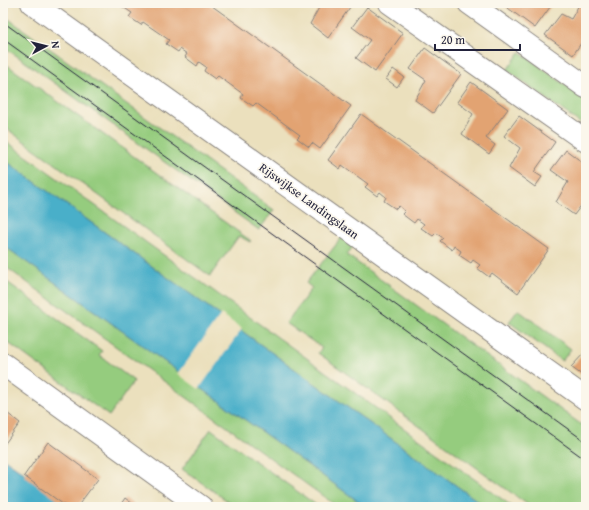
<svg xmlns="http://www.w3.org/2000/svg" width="589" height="510" viewBox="0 0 589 510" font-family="'Gentium Book Plus',serif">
<rect width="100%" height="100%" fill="#fbf7ec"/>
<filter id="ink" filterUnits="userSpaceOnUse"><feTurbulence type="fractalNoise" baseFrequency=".025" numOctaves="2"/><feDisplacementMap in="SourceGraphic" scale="8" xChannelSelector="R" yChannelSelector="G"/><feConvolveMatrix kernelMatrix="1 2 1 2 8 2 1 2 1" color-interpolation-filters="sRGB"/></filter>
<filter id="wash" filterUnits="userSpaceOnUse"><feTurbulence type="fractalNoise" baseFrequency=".012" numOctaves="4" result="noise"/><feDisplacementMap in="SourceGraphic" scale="16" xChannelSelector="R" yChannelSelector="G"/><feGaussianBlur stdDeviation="0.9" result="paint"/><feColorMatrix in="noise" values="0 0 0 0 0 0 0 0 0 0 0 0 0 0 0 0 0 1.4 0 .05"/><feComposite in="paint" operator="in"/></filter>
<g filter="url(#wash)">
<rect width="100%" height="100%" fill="#ebe0bd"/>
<path fill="#95cc7e" stroke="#5c775c" d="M3,15l271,195 -15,20 -256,-184z
M520,52l66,48v24l-2,2 -77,-56z
M3,62l248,179 -1,1 -11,-6 -29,40 -207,-150z
M3,139l510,368h-27l-483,-348z
M342,237l12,8 -7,10 239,173v79h-55l-213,-154 4,-5 -36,-25 26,-35 -6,-5z
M3,245l363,262h-28l-335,-242z
M3,279l99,72 -3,4 35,26 -25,35 -106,-77z
M518,310l53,39 -9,12 -53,-39z
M211,429l108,78h-83l-54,-38z"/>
<path fill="#4aafc9" stroke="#366882" d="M3,159l483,348h-120l-363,-262z
M3,458l69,49h-66l-3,-2z"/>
<path fill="#ebe0bd" d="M221,314l21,15 -43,60 -21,-15z"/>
<g id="blocks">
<path fill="#e2a372" d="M117,3h91l143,103 -31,43 -8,-6 -3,4 -12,-9 3,-3 -44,-32 -3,3 -12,-8 2,-4 -25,-18 -3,3 -11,-8 2,-4 -7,-5 -2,4 -12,-9 2,-3 -7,-5 -2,3 -12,-8 3,-4 -7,-5 -19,-13 -2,3 -12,-8 3,-4z
M319,3h34l-25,35 -18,-14 11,-20z
M501,3h52l-18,25z
M580,3h6v33l-13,19 -28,-20 16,-21 10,5z
M367,7l36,26 -28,39 -19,-14 14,-18 -18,-13z
M425,48l36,26 -28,39 -18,-13 11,-20 -16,-11z
M393,69l11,8 -7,10 -11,-8z
M471,82l37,27 -22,29 9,7 -6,9 -27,-20 11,-20 -16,-12z
M361,114l188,135 -31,44 -26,-20 -3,4 -12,-9 3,-3 -7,-5 -2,3 -12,-8 2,-4 -7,-5 -2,4 -12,-9 3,-3 -7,-5 -3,3 -12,-8 3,-4 -7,-5 -3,4 -12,-9 3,-3 -6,-5 -3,3 -12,-8 2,-4 -6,-5 -3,4 -12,-9 3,-3 -26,-19 -2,4 -12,-9z
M519,116l36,26 -21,30 8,5 -7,10 -26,-19 11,-20 -16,-12z
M566,150l20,15v34l-12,16 -18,-13 12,-20 -17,-12z
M586,351v27l-15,-11z
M3,410l17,13 -17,23z
M48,442l50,37 -21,28h-10l-43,-31z
M125,498l12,9h-18z"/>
</g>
</g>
<g filter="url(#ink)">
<use href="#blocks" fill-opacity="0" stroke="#86817c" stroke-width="1"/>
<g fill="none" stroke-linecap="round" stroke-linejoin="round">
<g stroke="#86817c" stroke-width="24">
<path id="street" d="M32,3l554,396
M390,3l196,138
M469,3l117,84
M3,364l198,143"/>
</g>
<use href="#street" stroke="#fff" stroke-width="22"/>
<path stroke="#22223b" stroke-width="1" d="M3,22l583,420
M3,39l583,421"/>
</g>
</g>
<g text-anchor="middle" stroke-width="3.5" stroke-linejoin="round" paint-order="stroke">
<g font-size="12" fill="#22223b" stroke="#fbf7ec">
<text transform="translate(309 201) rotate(36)" y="4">Rijswijkse Landingslaan</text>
</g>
</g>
<rect width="589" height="510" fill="none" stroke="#fbf7ec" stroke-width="16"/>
<g transform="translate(46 46) rotate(83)" stroke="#fbf7ec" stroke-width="3" paint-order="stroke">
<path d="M0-3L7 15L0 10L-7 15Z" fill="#22223b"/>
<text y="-6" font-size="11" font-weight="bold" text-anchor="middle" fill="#22223b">N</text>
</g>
<path d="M435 44v6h85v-6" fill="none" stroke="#22223b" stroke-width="2"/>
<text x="441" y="44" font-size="12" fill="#22223b" stroke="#fbf7ec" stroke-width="3" paint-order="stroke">20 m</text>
</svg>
